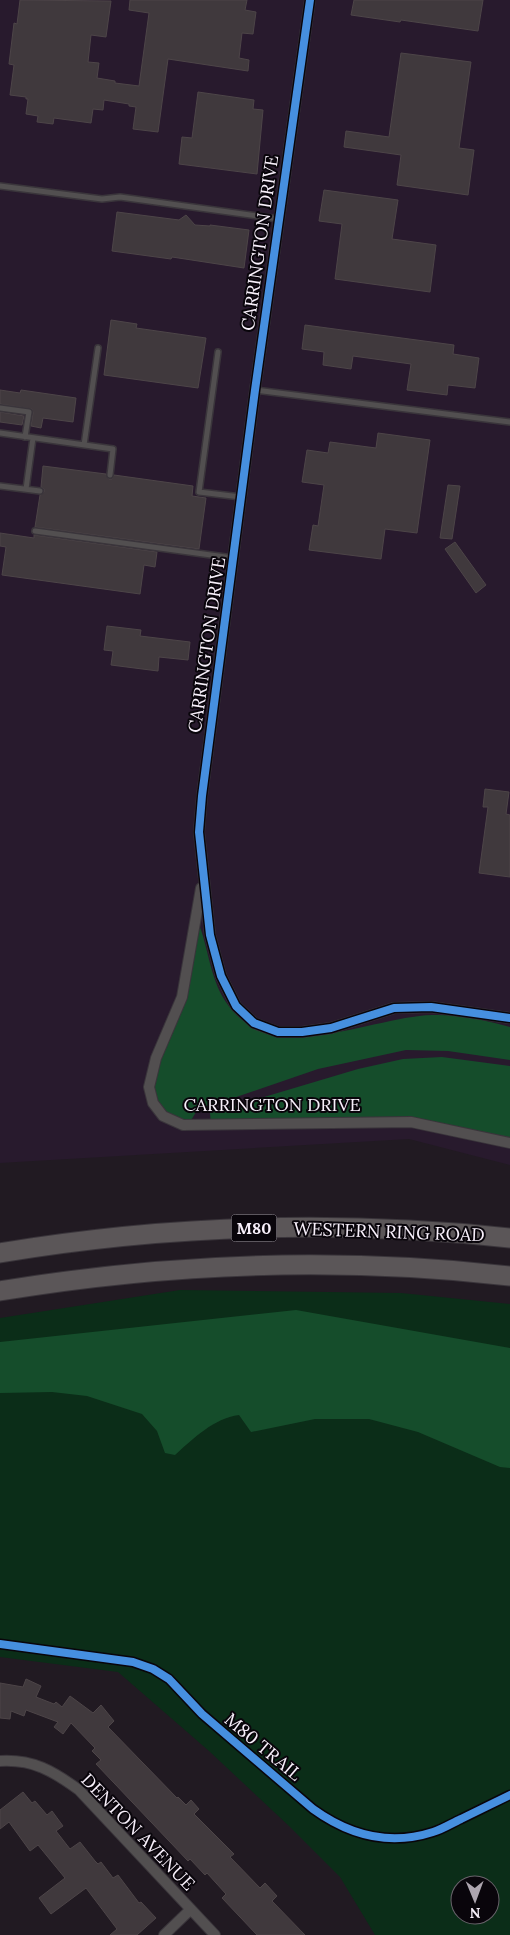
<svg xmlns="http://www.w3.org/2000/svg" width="510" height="1935" viewBox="0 0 510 1935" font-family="Lora,serif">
<rect width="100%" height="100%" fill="#211a22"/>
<path fill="#281a2d" d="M0,0h510v1165l-101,-26 -409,24z"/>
<path fill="#0b2d18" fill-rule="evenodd" d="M180,1290l221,3 109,11v631h-135l-35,-58 -51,-51 -80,-75 -91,-79 -118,-15v-339zM460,1885h30v30h-30z"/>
<path fill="#154d2b" d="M200,927c9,25 11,55 28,78 46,63 142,12 204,10 27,-1 52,5 78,12v33l-62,-9 -42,-1 -88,19 -108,37 -11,1 -9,15 -7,3 -30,-22 3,-45 26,-61 12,-67z
M442,1057l68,9v77l-66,-16 -233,-3 -1,-11 148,-44 45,-10z
M296,1310l214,38v120l-10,-1 -82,-35 -49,-13h-54l-64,13 -12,-17c-25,3 -46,24 -64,40l-10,-2 -8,-22 -15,-17 -55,-18 -35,-4 -52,1v-51z"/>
<path fill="#40393d" stroke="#4d4548" d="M20,0l91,1 -5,36 -15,-2 -3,27 11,1 -2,15 18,3v2l24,3 10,-73 -20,-3 1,-10h117l-2,10 11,2 -3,22 -11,-1 -3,25 10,2 -1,11 -80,-12 -10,73 -25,-3 3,-22 -7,-1v-2l-25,-4 -1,10 -10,-1 -2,14 -37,-5 -1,6 -16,-2 1,-6 -12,-2 2,-15h-2v-2l-16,-2 4,-30 -5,-1 5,-41 3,1z
M354,0h129l-5,31 -77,-11 -1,2 -49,-7z
M401,53l70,9 -12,86 15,2 -6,45 -71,-10 4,-30 -57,-8 2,-16 43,6z
M198,92l56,8 -1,9 10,1 -6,64 -78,-10 3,-27 10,1z
M324,190l74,10 -6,39 44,6 -6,47 -95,-13 7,-55 -23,-3z
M117,212l62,8 7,-5 9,10 15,1v-1l39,5 -5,38 -72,-11 -1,2 -59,-8z
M111,320l26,4 -1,4 70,10 -8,50 -94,-13z
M305,325l149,20 -1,9 26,4 -4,30 -27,-3 -1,10 -40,-5 4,-26 -58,-8 -2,13 -28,-4 1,-13 -22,-3z
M0,390l20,3 1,-3 55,8 -3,24 -30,-4 -2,10 -10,-2 2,-13 -1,-4 -32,-5z
M0,412l24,4 -2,9 -22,-3z
M378,433l52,7 -13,93 -32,-4 -4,30 -72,-9 4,-25 5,1 6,-41 -22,-3 5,-32 21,3 2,-11 46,6z
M43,466l63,8 3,5h3l2,-4 79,11 -1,10 14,2 -7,51 -164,-22 5,-32 4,-3v-3l-3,-2z
M448,485l12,1 -8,53 -12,-1z
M0,533l34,5v-3l123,17 -2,15 -11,-2 -4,29 -138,-19 4,-28 -6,-1z
M455,542l31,43 -10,8 -31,-44z
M107,626l34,4 -1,6 50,6 -2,18 -29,-3 -1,14 -47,-6 2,-14 -9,-1z
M485,789l24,3 -3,22 4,1v62l-31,-4 9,-66h-5z
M26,1679l15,7 -5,11 18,7 2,-2 6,5 8,-11 23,17 8,-8 13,16 -6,6 69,71 1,-1 8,8 5,-5 8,9 -5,5 40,40 -4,3 30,31 5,-5 12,13 -5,5 33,34h-48l-35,-37 4,-4 -19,-21 -2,2 -15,-16 -2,2 -92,-97 5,-4 -9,-9 3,-3 -24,-25 -8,11 -9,-7 4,-5 -32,-12 -2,6 -13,-5 -1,8 -10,-1v-35l23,4z
M23,1792l9,11 3,-2 12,14 5,-4 11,15 -7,5 14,18 10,-7 15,19 3,3 3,-2 12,16 5,-3 21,28 2,-1 15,16 -19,17h-27l7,-6 -31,-41 -35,26 -12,-16 26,-20 -27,-33 -8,6 -21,-29 -9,7v-19z"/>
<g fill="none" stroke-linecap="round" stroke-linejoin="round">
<g stroke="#3a353b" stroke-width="8">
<path id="service" d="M0,186l102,13 18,-2 159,22
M218,352l-19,140 42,5
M255,390l255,32
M0,408l29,4 -4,25
M0,433l113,16 -3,26
M84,445l14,-97
M0,486l40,5
M26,489l7,-51
M35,531l198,27"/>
</g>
<g stroke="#3a353b" stroke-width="12">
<path id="minor" d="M310,0l-55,390 -53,406 -3,36 11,103 11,41 15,30 18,17 24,9h24l29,-4 63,-20 37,-1 79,11
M201,888l-19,109 -26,61 -7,29 4,16 10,13 20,9 228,-3 99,21
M0,1761c33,-2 53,10 79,29l136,145
M164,1935l26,-25"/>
</g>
<g stroke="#3a353b" stroke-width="21">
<path id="motorway" d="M0,1253c168,-28 340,-33 510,-15
M0,1291c168,-28 341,-34 510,-15"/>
</g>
<use href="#service" stroke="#524f50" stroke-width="5"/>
<use href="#minor" stroke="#524f50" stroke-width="10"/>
<use href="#motorway" stroke="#5b5658" stroke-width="19"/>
<g stroke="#09050b" stroke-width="11">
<path id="cycleway" d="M310,0l-55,390 -53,406 -3,36 11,103 11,41 15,30 18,17 24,9h24l29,-4 63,-20 37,-1 79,11
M0,1644l133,18 20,7 16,10 33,35 111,95c36,26 77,37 120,23 10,-3 19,-9 28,-13 16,-8 33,-16 49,-24"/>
</g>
<use href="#cycleway" stroke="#468fdf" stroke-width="8"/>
</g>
<g text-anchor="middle" stroke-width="4" stroke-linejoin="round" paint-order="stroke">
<rect fill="#09050b" stroke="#b0aab3" stroke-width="1" x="231.5" y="1214.5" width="45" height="27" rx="4"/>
<g font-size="16" font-weight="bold" fill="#f8f0fb">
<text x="254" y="1234">M80</text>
</g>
<g font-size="18" fill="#f8f0fb" stroke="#09050b">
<text transform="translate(260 243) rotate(-82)" y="6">CARRINGTON DRIVE</text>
<text transform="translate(207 645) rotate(-82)" y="6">CARRINGTON DRIVE</text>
<text x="272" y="1111">CARRINGTON DRIVE</text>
<text transform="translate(389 1232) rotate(2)" y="6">WESTERN RING ROAD</text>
<text transform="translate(263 1747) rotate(40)" y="6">M80 TRAIL</text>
<text transform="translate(138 1832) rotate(46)" y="6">DENTON AVENUE</text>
</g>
</g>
<g transform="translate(475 1900) rotate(179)"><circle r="24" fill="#09050b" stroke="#69636b"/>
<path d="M0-4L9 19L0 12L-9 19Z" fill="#ada5af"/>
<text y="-8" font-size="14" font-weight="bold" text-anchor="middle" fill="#f8f0fb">N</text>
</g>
</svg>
